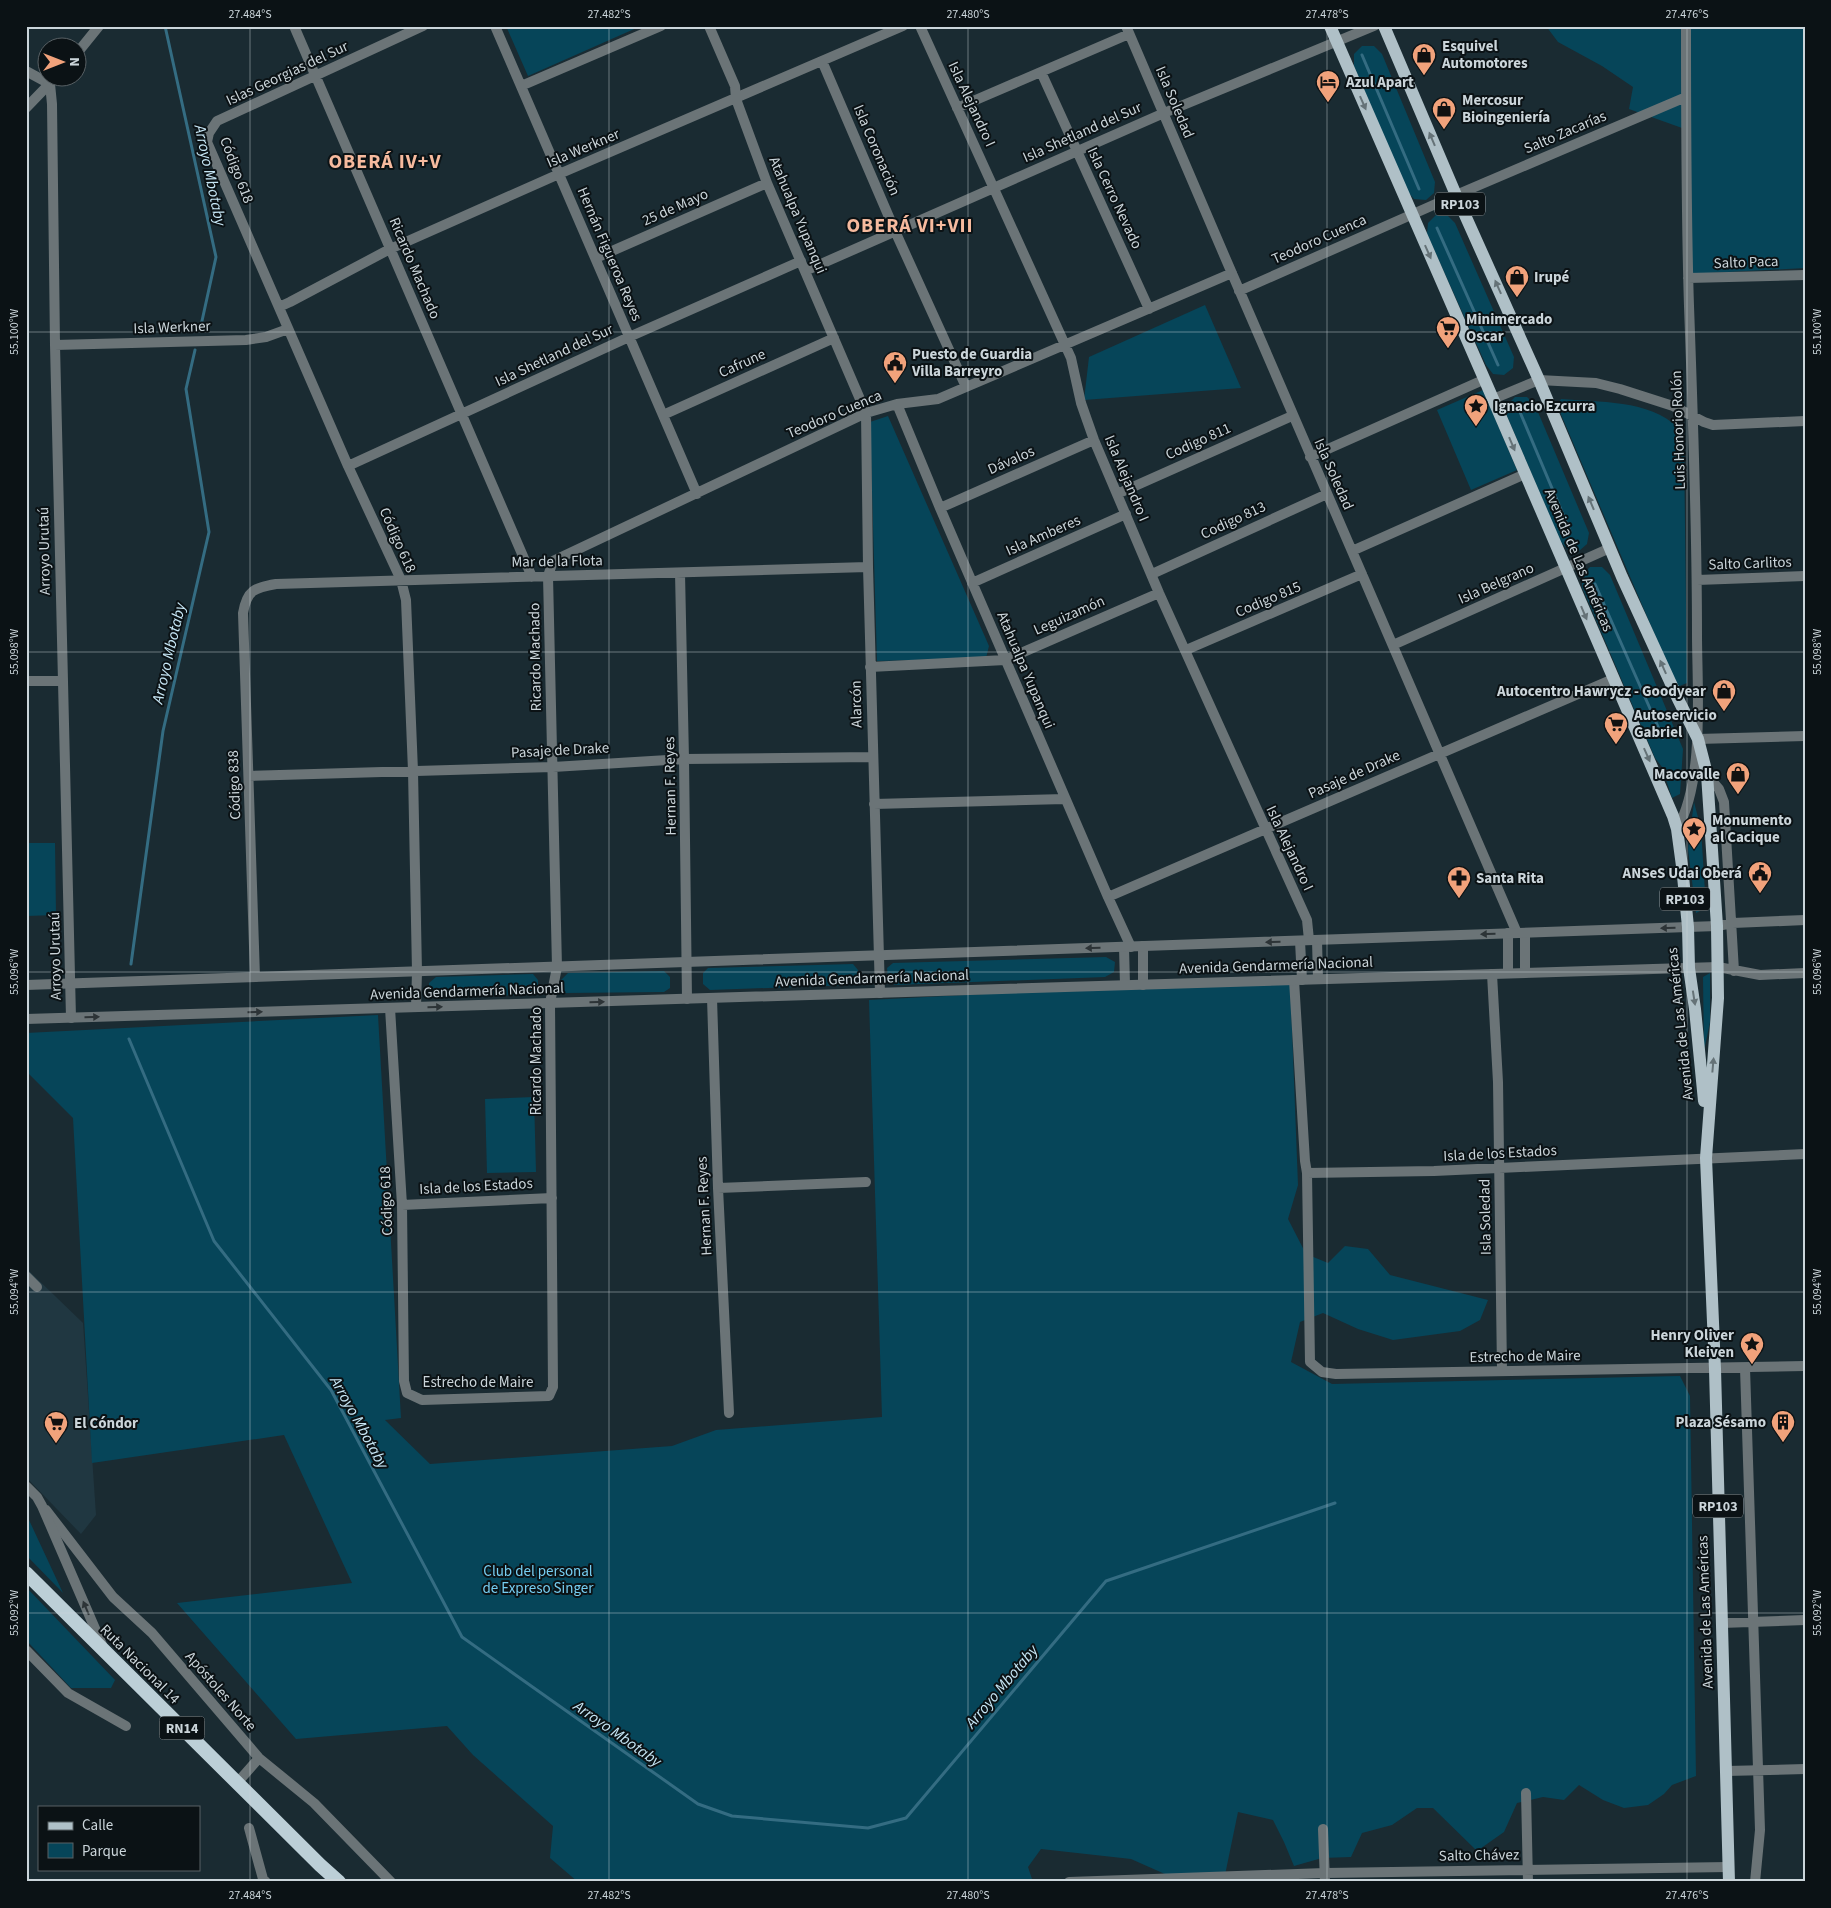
<svg xmlns="http://www.w3.org/2000/svg" width="1831" height="1908" viewBox="0 0 1831 1908" font-family="'Source Sans 3',sans-serif">
<rect width="100%" height="100%" fill="#1a2b32"/>
<path fill="#203741" d="M26,1268l57,55 13,192 -15,19 -55,-57z"/>
<path fill="#064559" d="M506,26h135l-113,50z
M1546,26h259v242l-115,6 -8,-146 -53,-19 4,-22 -31,-21 -44,-24z
M1362,46h12l8,8 53,128 -1,11 -8,7 -12,-1 -7,-8 -53,-125v-12z
M1436,215h11l8,8 59,134 -1,11 -9,7 -11,-1 -7,-9 -59,-131 1,-11z
M1205,305l36,83 -157,12 5,-43z
M1483,390l34,80 -46,20 -34,-80z
M1515,397h12l8,8 54,128 -2,11 -8,7 -11,-1 -8,-9 -53,-125v-11z
M1561,399c36,3 90,1 116,28 4,4 5,13 7,19l3,237 -10,4 -120,-282z
M888,416l101,230 -3,12 -109,3 -7,-239z
M1590,567h12l8,8 73,174 -3,45 -8,4 -10,-31 -7,-9 -73,-171v-12z
M1694,802l7,27 5,79 -10,5 -8,-64z
M26,843h29l1,72 -30,1z
M1106,957l9,5 -1,10 -9,5 -210,8 -7,-7 -1,-10 6,-5z
M853,964l5,6v11l-5,4 -143,5 -7,-6v-11l5,-5z
M664,971l6,6v11l-6,4 -100,1 -3,-7v-6l7,-7z
M1710,973v49l-6,29 -1,-74z
M533,974l5,6v11l-5,4 -100,1 -4,-6v-7l7,-6z
M1290,978l8,207 -10,34 18,35 22,9 17,-17 23,3 22,26 98,25 -8,20 -20,11 -67,9 -35,-11 -35,-16 -23,9 -9,40 41,22 348,-8 10,20 6,380 -24,9 -8,9 -16,11 -24,3 -21,-8 -24,-15 -15,15 -21,-3 -26,6 -13,29 -27,19 -44,-43h-16l-25,17 -30,8 -11,24 -29,1 -28,8 -10,-24 -11,-22 -35,-8 -13,63 -6,7h-36l-52,-23 -90,-10 -13,18 5,15h-455l-28,-24 3,-32 -80,-71 -26,-29 -151,13 -119,-136 175,-20 -68,-148 -192,28 -19,-345 -47,-47v-38l352,-18 23,403 -16,2 45,44 242,-18 44,-16 166,-13 -13,-417z
M534,1097l2,75 -49,1 -2,-74z
M26,1518l3,2 34,73 -37,-38z
M26,1587l89,93 -4,8h-40l-45,-48z"/>
<g fill="none" stroke-linecap="round" stroke-linejoin="round">
<path stroke="#346c82" stroke-width="3" d="M165,26l51,231 -16,73
M1362,55l57,134
M1437,228l61,137
M1517,405l53,126
M1595,584l68,154
M131,964l32,-233 46,-199 -23,-143 9,-39
M129,1039l85,202 117,149 131,247 236,167 34,12 136,12 38,-10 200,-237 229,-78"/>
<path stroke="#6b7477" stroke-width="10" d="M294,26l238,551
M495,26l202,468
M709,26l26,60 1,13 31,84 99,230 2,154 12,426
M920,26l151,332 10,45 13,37 65,153 148,327 2,20
M1126,26c129,303 261,605 391,907
M822,61l73,170 71,156
M26,71l24,13 2,20 3,241 16,673
M1041,72l108,237
M521,86l140,-60
M957,108l172,-74
M596,258l171,-75
M805,271l359,-158 210,-87
M1688,278l117,-3
M1239,291l217,-96 230,-98
M279,307l11,-5 100,-53 169,-75 344,-148
M55,345l191,-5 20,-3 22,-8
M1493,399l46,-19 57,3 24,6 53,17 31,16 9,3 92,-4
M897,404l43,104 168,389 23,50
M663,415l171,-77
M1310,457l173,-77
M348,466l281,-129 172,-76
M1117,494l175,-78
M940,508l154,-68
M1352,551l173,-77
M680,573l4,186 3,240
M1152,574l175,-80
M1697,580l108,-4
M972,583l154,-69
M1393,645l217,-97
M1186,650l176,-76
M870,667l135,-7 154,-67
M26,681h36
M1698,739l107,-3
M1705,773l14,16 5,13 10,169
M249,776l304,-9 131,-8 189,-2
M874,804l191,-5
M1677,829c28,-48 20,-140 20,-195 0,-110 -4,-219 -8,-328 -3,-93 -3,-187 -3,-280
M1108,897l505,-218
M1717,926l16,-3 72,-3
M1317,940l1,39
M1300,941l2,39
M1124,947l1,38
M1718,967l42,8 45,-2
M1508,973v-40
M1525,973v-40
M1492,974l6,108 4,289
M255,977l-12,-364c4,-23 11,-25 33,-29l592,-17
M1294,980l11,181 2,12 127,-2 371,-17
M1143,985v-39
M712,998l6,190 11,225
M416,1007l1,-35 -4,-201 -7,-171 -5,-20 -53,-114 -141,-324 2,-9 8,-12 206,-95
M390,1008l12,197 2,176 3,12 15,7 127,-4 4,-9 -3,-384 7,-36 -9,-391 5,-15 313,-148 31,-9 41,-5 294,-126
M1307,1173l3,189 12,10 14,2 469,-8
M718,1188l148,-6
M402,1205l150,-7
M26,1276l11,11
M1745,1368l15,462 -5,52
M46,1510l67,87 39,36 107,125 55,45 77,79
M1721,1623l84,-3
M26,1650l42,43 58,33
M1726,1771l79,-2
M237,1783l22,-25
M1526,1793l2,89
M249,1828l14,51 3,3
M1323,1829l2,53
M1069,1882l256,-9 404,-6"/>
<path stroke="#6b7477" stroke-width="10" d="M78,52l21,-26
M26,108l29,-30
M26,985l1691,-59
M26,1019l1692,-52
M26,1486l11,11 5,9 61,141"/>
<path stroke="#afc0c7" stroke-width="12" d="M1330,26l163,373 180,417 4,13 5,37 6,61 1,41 6,41 9,92
M1384,26l72,169 83,185 83,197 56,122 20,40 9,35 10,152 1,72 -12,160 9,211 14,513"/>
<path stroke="#bccfd7" stroke-width="14" d="M26,1573l294,292 19,17"/>
</g>
<defs><path id="oneway-solid" d="M-6-.8H1V-3.2L6.5 0L1 3.2V.8H-6Z" transform="scale(1.25)"/></defs>
<g fill="#657277">
<use href="#oneway-solid" transform="translate(1363 103) rotate(66)"/>
<use href="#oneway-solid" transform="translate(1432 139) rotate(-113)"/>
<use href="#oneway-solid" transform="translate(1428 252) rotate(66)"/>
<use href="#oneway-solid" transform="translate(1498 287) rotate(-114)"/>
<use href="#oneway-solid" transform="translate(1512 444) rotate(67)"/>
<use href="#oneway-solid" transform="translate(1591 503) rotate(-113)"/>
<use href="#oneway-solid" transform="translate(1584 613) rotate(67)"/>
<use href="#oneway-solid" transform="translate(1663 667) rotate(-114)"/>
<use href="#oneway-solid" transform="translate(1647 755) rotate(66)"/>
<use href="#oneway-solid" transform="translate(1694 998) rotate(81)"/>
<use href="#oneway-solid" transform="translate(1713 1065) rotate(-85)"/>
</g>
<g fill="#2d3437">
<use href="#oneway-solid" transform="translate(1668 928) rotate(178)"/>
<use href="#oneway-solid" transform="translate(1488 934) rotate(178)"/>
<use href="#oneway-solid" transform="translate(1273 942) rotate(178)"/>
<use href="#oneway-solid" transform="translate(1093 948) rotate(178)"/>
<use href="#oneway-solid" transform="translate(597 1002) rotate(-2)"/>
<use href="#oneway-solid" transform="translate(435 1007) rotate(-2)"/>
<use href="#oneway-solid" transform="translate(255 1012) rotate(-2)"/>
<use href="#oneway-solid" transform="translate(92 1017) rotate(-2)"/>
<use href="#oneway-solid" transform="translate(86 1608) rotate(-113)"/>
</g>
<path fill="none" stroke="#cbd5da" stroke-width="1" stroke-opacity="0.45" d="M250,26v1856M609,26v1856M968,26v1856M1327,26v1856M1687,26v1856M26,332h1779M26,652h1779M26,972h1779M26,1292h1779M26,1613h1779"/>
<defs>
<g id="shop-pin" transform="scale(1.25)"><path d="M0 17L-7.5 6A9.5 9.5 0 1 1 7.5 6Z" fill="#f1a27b" stroke="#0b1215"/><path d="M-5-2.5h2.3a2.7 3.5 0 0 1 5.4 0H5L5.5 6h-11ZM-1.5-2.5h3a1.5 2.3 0 0 0-3 0Z" fill="#111"/></g>
<g id="hotel-pin" transform="scale(1.25)"><path d="M0 17L-7.5 6A9.5 9.5 0 1 1 7.5 6Z" fill="#f1a27b" stroke="#0b1215"/><path d="M-6-4.5h1.5V1H6V5H4.5V3h-9V5H-6ZM-4 0a1.8 1.8 0 1 1 3.6 0ZM.5 0V-2.5h3Q6-2.5 6 0Z" fill="#111"/></g>
<g id="supermarket-pin" transform="scale(1.25)"><path d="M0 17L-7.5 6A9.5 9.5 0 1 1 7.5 6Z" fill="#f1a27b" stroke="#0b1215"/><path d="M-6-5.5h2.5l.6 2H6L4.5 2H-2.5L-4.4-4H-6ZM-1.5 3.2a1.3 1.3 0 1 0 .1 0ZM3 3.2a1.3 1.3 0 1 0 .1 0Z" fill="#111"/></g>
<g id="civic-pin" transform="scale(1.25)"><path d="M0 17L-7.5 6A9.5 9.5 0 1 1 7.5 6Z" fill="#f1a27b" stroke="#0b1215"/><path d="M-.6-6.5H3V-4.5H.6V-3L4-1V1h2V6H-6V1h2V-1L-.6-3ZM-1.2 2.5V6h2.4V2.5Z" fill="#111"/></g>
<g id="sight-pin" transform="scale(1.25)"><path d="M0 17L-7.5 6A9.5 9.5 0 1 1 7.5 6Z" fill="#f1a27b" stroke="#0b1215"/><path d="M0-6L1.8-2.2L6-1.7L2.9 1.2L3.7 5.4L0 3.3L-3.7 5.4L-2.9 1.2L-6-1.7L-1.8-2.2Z" fill="#111"/></g>
<g id="pharmacy-pin" transform="scale(1.25)"><path d="M0 17L-7.5 6A9.5 9.5 0 1 1 7.5 6Z" fill="#f1a27b" stroke="#0b1215"/><path d="M-2-6h4v4h4v4h-4v4h-4v-4h-4v-4h4Z" fill="#111"/></g>
<g id="building-pin" transform="scale(1.25)"><path d="M0 17L-7.5 6A9.5 9.5 0 1 1 7.5 6Z" fill="#f1a27b" stroke="#0b1215"/><path d="M-4-6H4V6H1V3H-1V6H-4ZM-2.5-4.3h1.7v1.8h-1.7ZM.8-4.3h1.7v1.8H.8ZM-2.5-1h1.7V.8h-1.7ZM.8-1h1.7V.8H.8Z" fill="#111"/></g>
</defs>
<g fill-rule="evenodd">
<use href="#shop-pin" x="1424" y="55"/>
<use href="#hotel-pin" x="1328" y="82"/>
<use href="#shop-pin" x="1444" y="109"/>
<use href="#shop-pin" x="1517" y="277"/>
<use href="#supermarket-pin" x="1448" y="328"/>
<use href="#civic-pin" x="895" y="363"/>
<use href="#sight-pin" x="1476" y="406"/>
<use href="#shop-pin" x="1724" y="691"/>
<use href="#supermarket-pin" x="1616" y="724"/>
<use href="#shop-pin" x="1738" y="774"/>
<use href="#sight-pin" x="1694" y="829"/>
<use href="#civic-pin" x="1760" y="873"/>
<use href="#pharmacy-pin" x="1459" y="878"/>
<use href="#sight-pin" x="1752" y="1344"/>
<use href="#building-pin" x="1783" y="1422"/>
<use href="#supermarket-pin" x="56" y="1423"/>
</g>
<g text-anchor="middle" stroke-width="4" stroke-linejoin="round" paint-order="stroke">
<g fill="#0b1215" stroke="#919a9f" stroke-width="1">
<rect x="1435" y="192.5" width="50" height="23" rx="4"/>
<rect x="1660" y="887.5" width="50" height="23" rx="4"/>
<rect x="1693" y="1494.5" width="50" height="23" rx="4"/>
<rect x="159.5" y="1716.5" width="45" height="23" rx="4"/>
</g>
<g font-size="14" font-weight="bold" fill="#cbd5da">
<text x="1460" y="209">RP103</text>
<text x="1685" y="904">RP103</text>
<text x="1718" y="1511">RP103</text>
<text x="182" y="1733">RN14</text>
</g>
<g font-size="15" font-weight="bold" fill="#cbd5da" stroke="#0b1215" text-anchor="start">
<text x="1442" y="51">Esquivel<tspan x="1442" dy="17">Automotores</tspan></text>
<text x="1346" y="87">Azul Apart</text>
<text x="1462" y="105">Mercosur<tspan x="1462" dy="17">Bioingeniería</tspan></text>
<text x="1534" y="282">Irupé</text>
<text x="1466" y="324">Minimercado<tspan x="1466" dy="17">Oscar</tspan></text>
<text x="912" y="359">Puesto de Guardia<tspan x="912" dy="17">Villa Barreyro</tspan></text>
<text x="1494" y="411">Ignacio Ezcurra</text>
<text x="1706" y="696" text-anchor="end">Autocentro Hawrycz - Goodyear</text>
<text x="1634" y="720">Autoservicio<tspan x="1634" dy="17">Gabriel</tspan></text>
<text x="1720" y="779" text-anchor="end">Macovalle</text>
<text x="1712" y="825">Monumento<tspan x="1712" dy="17">al Cacique</tspan></text>
<text x="1742" y="878" text-anchor="end">ANSeS Udai Oberá</text>
<text x="1476" y="883">Santa Rita</text>
<text x="1734" y="1340" text-anchor="end">Henry Oliver<tspan x="1734" dy="17">Kleiven</tspan></text>
<text x="1766" y="1427" text-anchor="end">Plaza Sésamo</text>
<text x="74" y="1428">El Cóndor</text>
</g>
<g font-size="15" fill="#cbd5da" stroke="#0b1215">
<text transform="translate(287 73) rotate(-25)" y="5">Islas Georgias del Sur</text>
<text transform="translate(1175 102) rotate(67)" y="5">Isla Soledad</text>
<text transform="translate(972 104) rotate(65)" y="5">Isla Alejandro I</text>
<text transform="translate(1082 132) rotate(-24)" y="5">Isla Shetland del Sur</text>
<text transform="translate(1565 132) rotate(-23)" y="5">Salto Zacarías</text>
<text transform="translate(583 148) rotate(-23)" y="5">Isla Werkner</text>
<text transform="translate(877 150) rotate(67)" y="5">Isla Coronación</text>
<text transform="translate(237 170) rotate(69)" y="5">Código 618</text>
<text transform="translate(1115 198) rotate(65)" y="5">Isla Cerro Nevado</text>
<text transform="translate(675 207) rotate(-24)" y="5">25 de Mayo</text>
<text transform="translate(798 215) rotate(67)" y="5">Atahualpa Yupanqui</text>
<text transform="translate(1319 239) rotate(-24)" y="5">Teodoro Cuenca</text>
<text transform="translate(610 254) rotate(67)" y="5">Hernán Figueroa Reyes</text>
<text transform="translate(1746 262) rotate(-2)" y="5">Salto Paca</text>
<text transform="translate(415 268) rotate(67)" y="5">Ricardo Machado</text>
<text transform="translate(172 327) rotate(-2)" y="5">Isla Werkner</text>
<text transform="translate(554 355) rotate(-25)" y="5">Isla Shetland del Sur</text>
<text transform="translate(742 363) rotate(-24)" y="5">Cafrune</text>
<text transform="translate(834 414) rotate(-23)" y="5">Teodoro Cuenca</text>
<text transform="translate(1678 430) rotate(-92)" y="5">Luis Honorio Rolón</text>
<text transform="translate(1198 441) rotate(-24)" y="5">Codigo 811</text>
<text transform="translate(1011 460) rotate(-24)" y="5">Dávalos</text>
<text transform="translate(1334 474) rotate(66)" y="5">Isla Soledad</text>
<text transform="translate(1127 478) rotate(67)" y="5">Isla Alejandro I</text>
<text transform="translate(1233 520) rotate(-25)" y="5">Codigo 813</text>
<text transform="translate(1043 535) rotate(-24)" y="5">Isla Amberes</text>
<text transform="translate(398 540) rotate(66)" y="5">Código 618</text>
<text transform="translate(44 551) rotate(-91)" y="5">Arroyo Urutaú</text>
<text transform="translate(1579 560) rotate(67)" y="5">Avenida de Las Américas</text>
<text transform="translate(557 561) rotate(-1)" y="5">Mar de la Flota</text>
<text transform="translate(1750 563) rotate(-2)" y="5">Salto Carlitos</text>
<text transform="translate(1496 583) rotate(-24)" y="5">Isla Belgrano</text>
<text transform="translate(1268 599) rotate(-23)" y="5">Codigo 815</text>
<text transform="translate(1069 615) rotate(-24)" y="5">Leguizamón</text>
<text transform="translate(535 657) rotate(-91)" y="5">Ricardo Machado</text>
<text transform="translate(1026 670) rotate(67)" y="5">Atahualpa Yupanqui</text>
<text transform="translate(856 704) rotate(-91)" y="5">Alarcón</text>
<text transform="translate(560 750) rotate(-3)" y="5">Pasaje de Drake</text>
<text transform="translate(1354 774) rotate(-24)" y="5">Pasaje de Drake</text>
<text transform="translate(234 785) rotate(-92)" y="5">Código 838</text>
<text transform="translate(670 786) rotate(-91)" y="5">Hernan F. Reyes</text>
<text transform="translate(1290 848) rotate(65)" y="5">Isla Alejandro I</text>
<text transform="translate(55 956) rotate(-91)" y="5">Arroyo Urutaú</text>
<text transform="translate(1276 965) rotate(-2)" y="5">Avenida Gendarmería Nacional</text>
<text transform="translate(872 978) rotate(-2)" y="5">Avenida Gendarmería Nacional</text>
<text transform="translate(467 991) rotate(-2)" y="5">Avenida Gendarmería Nacional</text>
<text transform="translate(1680 1024) rotate(-96)" y="5">Avenida de Las Américas</text>
<text transform="translate(536 1061) rotate(-90)" y="5">Ricardo Machado</text>
<text transform="translate(1500 1153) rotate(-3)" y="5">Isla de los Estados</text>
<text transform="translate(476 1186) rotate(-3)" y="5">Isla de los Estados</text>
<text transform="translate(386 1201) rotate(-92)" y="5">Código 618</text>
<text transform="translate(704 1206) rotate(-93)" y="5">Hernan F. Reyes</text>
<text transform="translate(1485 1217) rotate(-91)" y="5">Isla Soledad</text>
<text transform="translate(1525 1356) rotate(-1)" y="5">Estrecho de Maire</text>
<text x="478" y="1387">Estrecho de Maire</text>
<text transform="translate(1705 1612) rotate(-92)" y="5">Avenida de Las Américas</text>
<text transform="translate(140 1664) rotate(45)" y="5">Ruta Nacional 14</text>
<text transform="translate(221 1691) rotate(49)" y="5">Apóstoles Norte</text>
<text transform="translate(1479 1855) rotate(-1)" y="5">Salto Chávez</text>
</g>
<g font-size="15" fill="#76cef2" stroke="#0b1215">
<text x="538" y="1576">Club del personal<tspan x="538" dy="17">de Expreso Singer</tspan></text>
</g>
<g font-size="16" font-style="italic" fill="#c7e7f6" stroke="#0b1215">
<text transform="translate(211 175) rotate(78)" y="6">Arroyo Mbotaby</text>
<text transform="translate(168 653) rotate(-77)" y="6">Arroyo Mbotaby</text>
<text transform="translate(360 1422) rotate(61)" y="6">Arroyo Mbotaby</text>
<text transform="translate(1001 1686) rotate(-50)" y="6">Arroyo Mbotaby</text>
<text transform="translate(618 1733) rotate(35)" y="6">Arroyo Mbotaby</text>
</g>
<g font-size="20" font-weight="bold" letter-spacing="1" fill="#f6ba9e" stroke="#0b1215">
<text x="385" y="168">OBERÁ IV+V</text>
<text x="910" y="232">OBERÁ VI+VII</text>
</g>
</g>
<rect width="1831" height="1908" fill="none" stroke="#0b1215" stroke-width="55"/>
<rect x="38" y="1806" width="162" height="65" fill="#0b1215" stroke="#586064"/>
<rect x="48" y="1822" width="25" height="8" fill="#afc0c7" stroke="#586064"/>
<text x="82" y="1830" font-size="15" fill="#cbd5da">Calle</text>
<rect x="48" y="1843" width="25" height="15" fill="#064559" stroke="#586064"/>
<text x="82" y="1856" font-size="15" fill="#cbd5da">Parque</text>
<g transform="translate(62 62) rotate(90)"><circle r="24" fill="#0b1215" stroke="#586064"/>
<path d="M0-4L9 19L0 12L-9 19Z" fill="#f1a27b"/>
<text y="-8" font-size="14" font-weight="bold" text-anchor="middle" fill="#cbd5da">N</text>
</g>
<rect x="28" y="28" width="1776" height="1852" fill="none" stroke="#cbd5da" stroke-width="2"/>
<g font-size="12" text-anchor="middle" fill="#cbd5da">
<text x="250" y="18">27.484°S</text>
<text x="609" y="18">27.482°S</text>
<text x="968" y="18">27.480°S</text>
<text x="1327" y="18">27.478°S</text>
<text x="1687" y="18">27.476°S</text>
<text transform="translate(1817 332) rotate(-90)" y="4">55.100°W</text>
<text transform="translate(14 332) rotate(-90)" y="4">55.100°W</text>
<text transform="translate(1817 652) rotate(-90)" y="4">55.098°W</text>
<text transform="translate(14 652) rotate(-90)" y="4">55.098°W</text>
<text transform="translate(1817 972) rotate(-90)" y="4">55.096°W</text>
<text transform="translate(14 972) rotate(-90)" y="4">55.096°W</text>
<text transform="translate(1817 1292) rotate(-90)" y="4">55.094°W</text>
<text transform="translate(14 1292) rotate(-90)" y="4">55.094°W</text>
<text transform="translate(1817 1613) rotate(-90)" y="4">55.092°W</text>
<text transform="translate(14 1613) rotate(-90)" y="4">55.092°W</text>
<text x="250" y="1899">27.484°S</text>
<text x="609" y="1899">27.482°S</text>
<text x="968" y="1899">27.480°S</text>
<text x="1327" y="1899">27.478°S</text>
<text x="1687" y="1899">27.476°S</text>
</g>
</svg>
